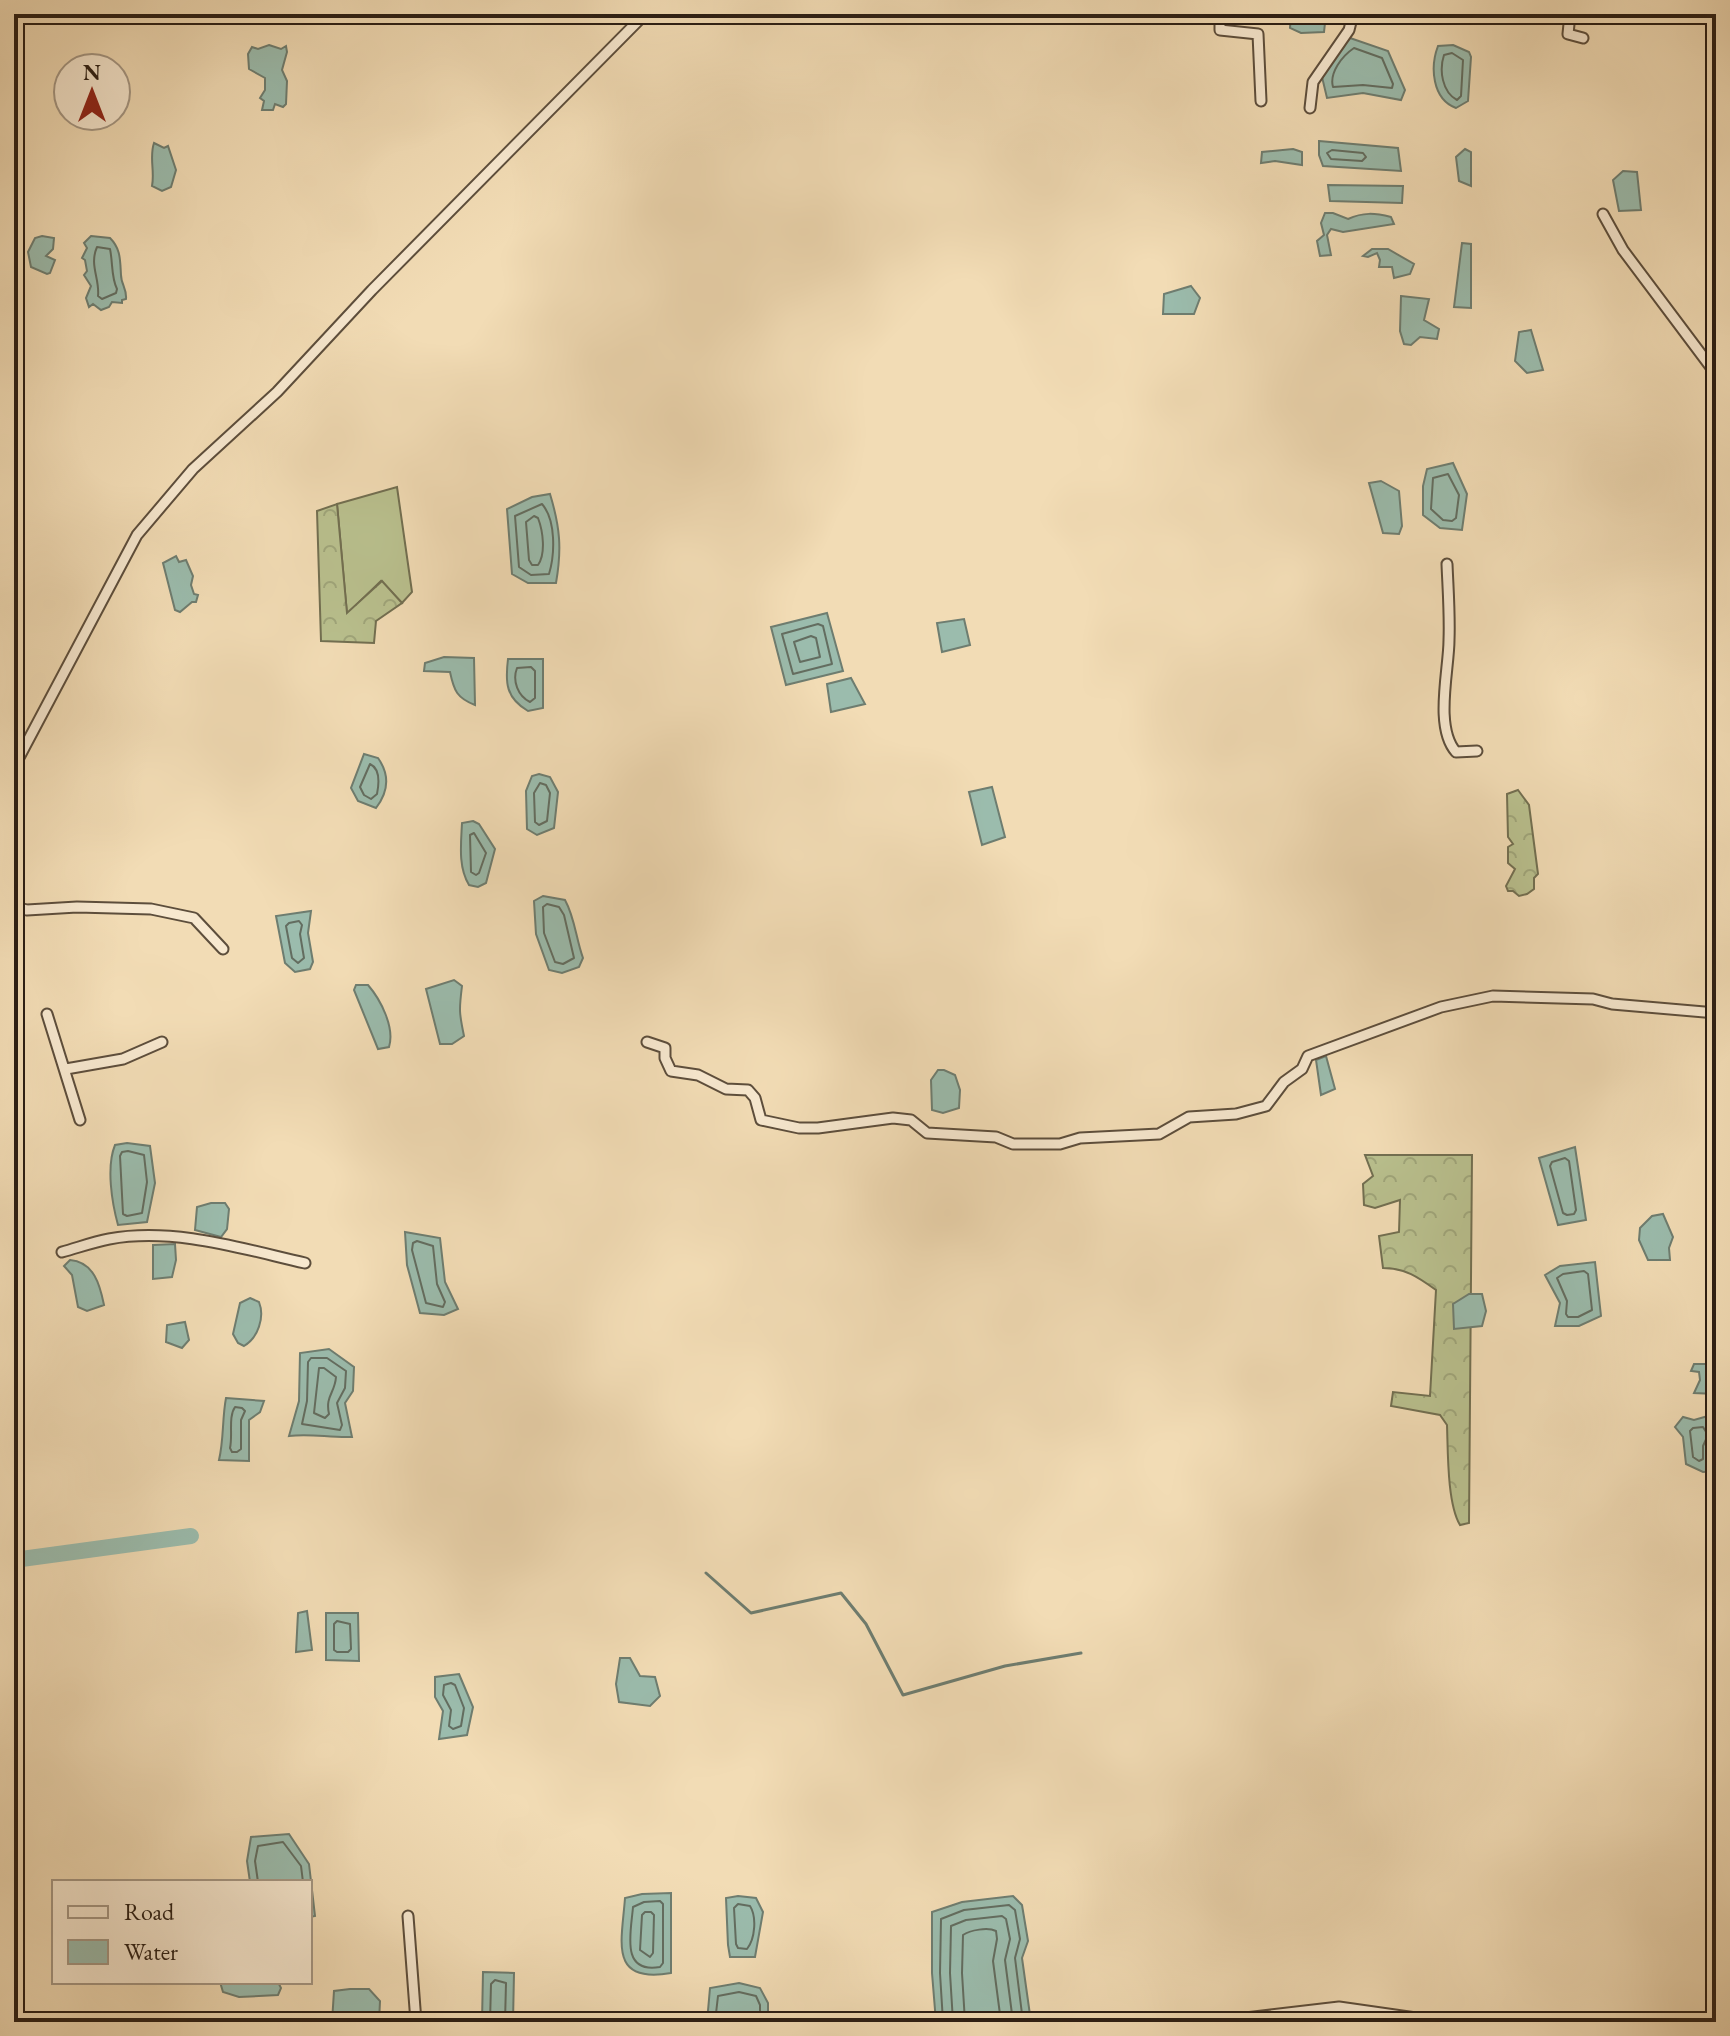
<svg xmlns="http://www.w3.org/2000/svg" width="1730" height="2036" viewBox="0 0 1730 2036" font-family="'EB Garamond',serif">
<defs>
<pattern id="forest-crowns" width="20" height="18" patternUnits="userSpaceOnUse" patternTransform="scale(2)"><rect width="20" height="18" fill="#b9c08e"/><path d="M2 6a3 3 0 1 1 6 0M12 15a3 3 0 1 1 6 0" fill="none" stroke="#9fa57a"/></pattern>
</defs>
<rect width="100%" height="100%" fill="#f2dcb5"/>
<filter id="stains"><feTurbulence type="fractalNoise" baseFrequency=".0025" numOctaves="4"/><feColorMatrix values="0 0 0 0 .2 0 0 0 0 .09 0 0 0 0 .02 0 0 0 .5 -.17"/></filter>
<radialGradient id="worn" r=".72"><stop offset=".6" stop-color="#630" stop-opacity="0"/><stop offset="1" stop-color="#630" stop-opacity=".3"/></radialGradient>
<path fill="#b9c08e" stroke="#726f51" stroke-width="2" d="M397,487l15,105 -10,11 -21,-22 -34,33 -10,-110z"/>
<path fill="url(#forest-crowns)" stroke="#726f51" stroke-width="2" d="M337,504l10,109 35,-32 20,22 -26,18 -2,22 -53,-2 -4,-130z
M1518,790l11,15 9,69 -4,4v11l-7,5 -8,2 -6,-5h-5l-2,-5 9,-17 -7,-6v-16l5,-3 -5,-7 -1,-43z
M1365,1155h107l-3,368 -9,2c-13,-22 -12,-74 -13,-100l-7,-10 -49,-9 2,-14 37,4 6,-106c-18,-13 -31,-22 -53,-22l-4,-32 20,-4 1,-32 -25,8 -11,-3 -1,-21 10,-8z"/>
<path fill="#9bbcad" stroke="#6e7d70" stroke-width="2" d="M1291,14h35l-2,18 -23,1 -11,-5z
M1350,38l38,13 17,39 -4,10 -38,-7 -36,5 -5,-21 13,-22z
M269,45l12,4 5,-3 1,6 -5,18 5,11 -1,23 -3,3 -8,-3 -2,6h-11l2,-9 -4,-3 5,-8v-12l-16,-9 -1,-15 4,-7 6,2z
M1453,45l16,7 2,5 -3,44 -12,7c-24,-9 -26,-41 -18,-62z
M1319,141l79,7 3,23 -78,-5 -4,-11z
M154,143l10,5 4,-2 8,24 -5,17 -9,4 -10,-5c3,-15 -3,-29 2,-43z
M1293,149l9,3v13l-27,-4 -14,2 1,-11z
M1465,149l6,3v34l-12,-5 -3,-24z
M1623,171l14,1 4,38 -22,1 -6,-31z
M1328,185l75,1 -1,17 -72,-2z
M1325,213h8l15,6c15,-7 27,-6 43,-2l3,7 -51,8 -12,-3 -4,6 4,20 -11,1 -3,-15 7,-6 -3,-12z
M42,236l12,2 -1,11 -7,7 9,4 -5,13 -3,1 -16,-7 -3,-15 7,-14z
M91,236l19,2c11,11 10,22 11,37 0,9 6,14 5,24l-4,1v3l-10,-1 -3,5 -8,3 -8,-6 -4,3 -3,-9 5,-12 -7,-11 3,-4 -2,-11 -3,-2 5,-10 -3,-5z
M1462,243l9,1v64l-17,-1z
M1372,249h16l26,15 -4,10 -16,4 -2,-11h-13l1,-7 -3,-7 -9,4 -5,-1z
M1191,286l9,12 -6,16h-31l1,-20z
M1401,296l28,3 -5,21 15,9 -2,10 -17,-2 -9,8 -7,-1 -4,-13z
M1531,330l12,40 -16,3 -12,-12 4,-29z
M1453,463l14,31 -5,36 -22,-2 -17,-13v-29l4,-17z
M1381,481l18,10 3,35 -3,8 -16,-1 -14,-50z
M550,494c10,33 12,55 6,89h-28l-16,-9 -5,-65 25,-12z
M176,556l3,6 7,-2 7,16 -2,9 3,9 4,1 -2,7h-4l-12,10 -5,-2 -12,-47z
M827,613l16,58 -57,14 -15,-58z
M964,619l6,26 -28,7 -5,-29z
M444,657l30,1 1,47c-18,-7 -21,-14 -25,-33l-26,-1 1,-8z
M508,659h35v49l-15,3c-22,-13 -23,-28 -20,-52z
M851,678l14,26 -34,8 -4,-28z
M364,754l14,4c12,17 11,33 -2,50l-18,-7 -7,-13z
M539,774l11,3 8,15 -4,36 -17,7 -10,-6 -1,-38 6,-15z
M992,787l13,50 -23,8 -13,-53z
M473,821l6,3 16,25 -9,34 -8,4 -9,-2c-11,-18 -8,-41 -7,-62z
M543,896l22,4c10,18 11,39 18,58l-4,9 -17,6 -13,-3 -13,-36 -2,-33z
M311,911l-3,22 5,29 -3,7 -15,3 -10,-9 -9,-47z
M454,980l8,6c-3,24 -3,26 2,50l-12,8h-12l-14,-55z
M356,985h12c13,15 27,43 21,62l-11,2 -24,-59z
M1326,1056l9,33 -14,6 -5,-35z
M938,1070h6l11,5 5,15 -1,18 -16,5 -11,-3 -1,-30z
M127,1143l23,3 5,37 -8,39 -29,3c-6,-22 -12,-58 -3,-80z
M1575,1147l11,73 -28,5 -19,-67z
M211,1203h14l4,6 -2,20 -6,8 -26,-7 2,-23z
M1663,1214l10,23 -4,11 1,12h-22l-9,-20 1,-12 12,-12z
M405,1232l35,6 5,44 13,27 -14,6 -24,-2 -13,-48z
M175,1244l1,16 -4,17 -19,2v-34z
M70,1260c24,2 30,25 34,45l-17,6 -9,-4 -6,-32 -8,-9z
M1595,1262l6,54 -22,10h-24l5,-23 -15,-28 15,-9z
M1469,1294h13l4,17 -4,15 -28,3 -1,-25z
M250,1298l9,4c6,15 -1,36 -15,44l-6,-3 -5,-9 7,-31z
M185,1322l4,18 -7,8 -16,-6 1,-17z
M329,1349l25,18 -1,24 -8,12 7,34c-23,1 -41,-4 -63,-1l10,-35 1,-48z
M1694,1364h22v30l-22,-1 6,-13 -1,-8 -8,-1z
M226,1398l38,3 -4,11 -11,8v41l-30,-1c5,-21 3,-41 7,-62z
M1708,1416l8,18 -6,15 5,22 -12,1 -17,-8 -3,-27 -8,-10 8,-10 11,3z
M307,1611l5,39 -16,2 2,-39z
M326,1613h32l1,48 -33,-1z
M620,1658h10l10,18 15,1 5,19 -10,10 -31,-4 -3,-18z
M459,1674l14,33 -6,28 -28,4 4,-28 -8,-14v-20z
M289,1834l20,30 6,52 -5,1v-35h-60l-3,-21 4,-24z
M671,1893v80c-63,11 -49,-32 -46,-75l17,-4z
M738,1896l18,2 7,14 -8,45h-25l-2,-12 -2,-47z
M1013,1896l9,9 6,36 -6,17 9,64h-95l-4,-49v-61l30,-10z
M483,1972l31,1 -1,49h-31z
M220,1982h58l3,6 -3,7 -39,2 -16,-5z
M739,1983l21,5 8,15v19h-61l3,-34z
M350,1989h19l11,12 -1,21h-47l2,-31z"/>
<g fill="none" stroke-linecap="round" stroke-linejoin="round">
<path stroke="#636d60" stroke-width="2" d="M1354,48l28,10 11,26 -1,4 -29,-3 -30,2c-4,-14 9,-31 21,-39z
M1452,53l11,7 -2,36 -4,4c-15,-8 -18,-30 -13,-45z
M1332,150l31,3 3,4 -4,4 -31,-2 -4,-6z
M97,247l13,2c3,14 1,28 7,40l-1,4 -14,6 -4,-3c2,-17 -9,-31 -1,-49z
M1448,474l11,21 -3,23 -4,3 -9,-1 -12,-11 2,-31z
M542,504c14,16 13,50 7,70l-18,1 -12,-8 -4,-51z
M534,516l4,2c5,13 8,36 0,47h-6l-3,-5 -3,-38z
M818,624l5,2 9,38 -39,10 -11,-40z
M811,636l5,2 4,19 -20,5 -6,-20z
M531,667l4,4v27l-5,4c-12,-6 -18,-21 -13,-34z
M370,764c11,5 9,20 7,30l-6,5 -7,-4 -4,-8z
M540,783l6,2 4,8 -3,28 -8,4 -4,-3 -1,-29z
M474,833l12,20 -7,20 -3,2 -5,-3 -1,-37z
M547,904l12,3 5,8 10,43 -11,6 -8,-2 -11,-29 -1,-26z
M299,921l3,4 -2,9 4,24 -6,5 -6,-5 -6,-32 3,-3z
M128,1151l16,4 3,27 -5,31 -15,3 -4,-2 -3,-58 2,-4z
M1565,1158l4,3 7,49 -2,4 -7,1 -4,-2 -13,-47 2,-4z
M417,1241l16,5 4,38 8,18 -2,5 -17,-4 -14,-53 1,-7z
M1584,1271l4,3 4,36 -14,7h-10l-2,-3 1,-13 -10,-23 6,-4z
M311,1358h16l19,13 -1,17 -8,15 5,22 -2,5 -38,-6 5,-23 1,-39z
M319,1368h5l12,9c-1,16 -11,19 -7,37l-4,4 -11,-5z
M235,1407l7,1 3,3 -4,9v29l-4,3h-5l-2,-4c3,-13 -2,-31 5,-41z
M1703,1427l5,8 -5,11v13l-4,2 -6,-4 -3,-26 3,-3z
M337,1621l13,3 1,25 -3,3h-11l-3,-2v-26z
M451,1683l4,2 9,23 -3,18 -8,3 -4,-3 2,-16 -8,-15 1,-10z
M258,1882l-3,-21 3,-15 25,-4 18,24 2,16
M644,1902l16,-1 3,3v59l-3,4c-40,7 -29,-35 -27,-60z
M738,1904l12,2c7,11 5,33 -3,43l-9,-1 -2,-4 -2,-36z
M645,1912h6l3,3 -1,38 -3,4 -10,-7 2,-35z
M490,2022l1,-38 4,-4 11,3 -1,39
M715,2022l3,-26 21,-4 17,4 4,9v17
M943,2022l-3,-49 1,-54 23,-9 45,-5 6,5 5,29 -5,19 8,64
M953,2022l-3,-49 1,-47 15,-6 36,-4 4,3 4,20 -5,21 8,62
M965,2022l-3,-49 1,-38c7,-5 25,-8 33,-4l1,8 -4,22 8,61"/>
<path stroke="#6e7d70" stroke-width="3" d="M706,1573l45,40 90,-20 25,31 37,71 102,-29 76,-13"/>
<path stroke="#9bbcad" stroke-width="16" d="M14,1560l177,-24"/>
<g stroke="#5d4e3c" stroke-width="13">
<path id="minor" d="M1220,14v16l38,4 3,67
M1570,14l-2,20 15,4
M1310,108l3,-26 36,-52 4,-16
M1603,214l20,36 93,124
M1447,564c1,25 3,51 2,76 0,30 -15,87 7,112l21,-1
M14,767l123,-232 56,-66 84,-77 95,-102 273,-276
M14,907l13,3 50,-3 74,2 43,9 29,31
M47,1014l33,106
M647,1042l18,6v10l6,13 27,4 28,14 22,1 7,8 6,22 38,8h19l75,-10 18,2 16,13 69,4 17,7h47l20,-6 79,-4 30,-17 47,-3 30,-8 18,-24 18,-13 6,-13 133,-49 52,-11 100,3 19,5 104,9
M66,1069l57,-10 39,-17
M62,1252c15,-4 31,-10 47,-13 65,-12 134,10 196,24
M408,1916l8,106
M1212,2022l127,-15 105,15"/>
</g>
<use href="#minor" stroke="#f7e8cf" stroke-width="9"/>
</g>
<rect width="1730" height="2036" fill="none" stroke="#f2dcb5" stroke-width="48"/>
<rect x="16" y="16" width="1698" height="2004" fill="none" stroke="#2b1e14" stroke-width="4"/>
<rect x="24" y="24" width="1682" height="1988" fill="none" stroke="#2b1e14" stroke-width="2"/>
<rect x="52" y="1880" width="260" height="104" fill="#f7e8cf" stroke="#a59784" stroke-width="2"/>
<rect x="68" y="1906" width="40" height="12" fill="#f7e8cf" stroke="#a59784" stroke-width="2"/>
<text x="124" y="1920" font-size="24" fill="#2b1e14">Road</text>
<rect x="68" y="1940" width="40" height="24" fill="#9bbcad" stroke="#a59784" stroke-width="2"/>
<text x="124" y="1960" font-size="24" fill="#2b1e14">Water</text>
<g transform="translate(92 92)"><circle r="38" fill="#f7e8cf" stroke="#a59784" stroke-width="2"/>
<path d="M0-6L14 30L0 20L-14 30Z" fill="#8f2418"/>
<text y="-12" font-size="22" font-weight="bold" text-anchor="middle" fill="#2b1e14">N</text>
</g>
<rect width="100%" height="100%" filter="url(#stains)"/>
<rect width="100%" height="100%" fill="url(#worn)"/>
</svg>
